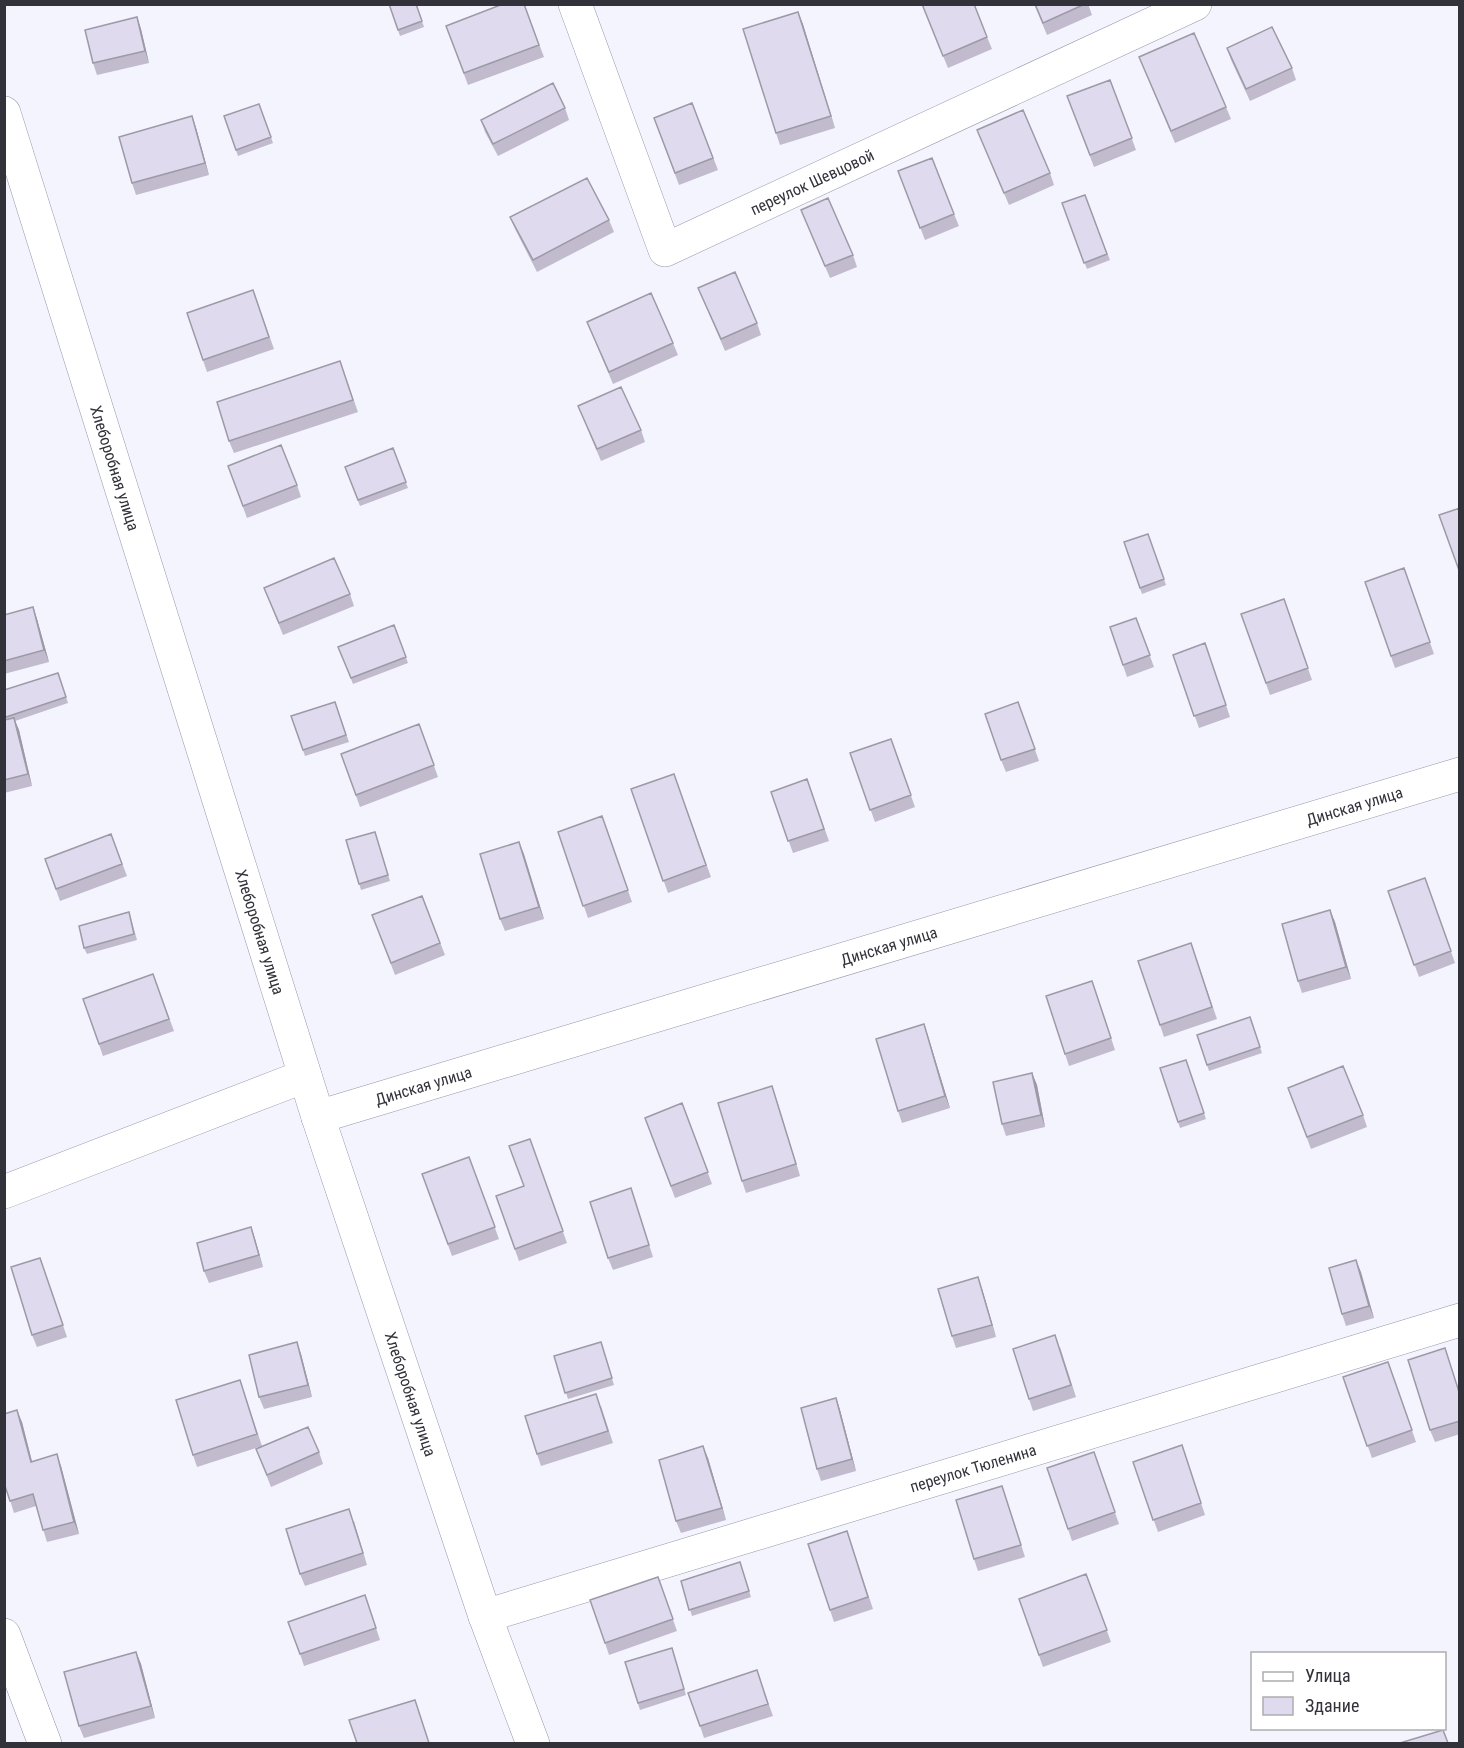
<svg xmlns="http://www.w3.org/2000/svg" width="1464" height="1748" viewBox="0 0 1464 1748" font-family="'Roboto Condensed',sans-serif">
<rect width="100%" height="100%" fill="#f3f4fd"/>
<g fill="none" stroke-linecap="round" stroke-linejoin="round">
<g stroke="#9597aa" stroke-width="34">
<g id="minor">
<path id="s1" d="M575,4l90,246 530,-246"/>
<path id="s2" d="M4,113l314,1004 167,499 48,128"/>
<path id="s3" d="M318,1117l1142,-343"/>
<path d="M4,1192l301,-116"/>
<path id="s4" d="M485,1616l975,-296"/>
<path d="M4,1635l41,109"/>
</g>
</g>
<use href="#minor" stroke="#fff" stroke-width="33"/>
</g>
<path fill="#c1bbcd" d="M389,4h27l8,23 -24,9z
M524,4l20,53 -76,28 -22,-59z
M922,4l65,33 5,12 -44,19z
M1034,4h54l4,11 -45,20z
M798,12l37,116 -55,17 -4,-12z
M137,17l4,12 8,34 -52,12 -4,-12z
M1227,48l65,20 4,12 -46,21 -19,-41z
M1139,57l87,50 5,12 -56,24z
M1110,80l26,70 -42,17 -27,-71z
M692,103l26,67 -39,15 -25,-67z
M259,104l14,39 -35,13 -14,-40z
M565,108l4,12 -71,36 -13,-24 -4,-12z
M192,116l4,12 13,47 -73,20 -4,-12z
M977,130l73,43 4,12 -45,20z
M898,171l56,43 5,12 -34,14z
M1085,195l25,65 -23,9 -25,-66z
M801,210l52,45 4,12 -27,11z
M510,217l99,3 5,12 -77,40 -22,-43z
M698,288l59,35 4,12 -36,16z
M253,290l21,59 -67,23 -20,-59z
M587,322l86,21 5,12 -65,29z
M340,361l18,51 -124,41 -5,-12z
M578,406l63,24 4,12 -44,19z
M393,448l15,40 -48,18 -15,-39z
M228,466l69,19 4,12 -54,21z
M1148,534l18,51 -24,9 -18,-52z
M1404,568l30,86 -39,14 -30,-86z
M264,588l86,6 4,12 -71,29z
M1284,599l28,81 -42,15 -29,-81z
M33,607l4,12 12,43 -45,12v-59z
M1136,618l18,49 -27,10 -17,-50z
M394,625l14,38 -55,21 -15,-37z
M1205,643l25,74 -31,11 -26,-73z
M58,673l10,30 -53,18 4,9 13,56 -28,7v-73h3l-3,-7z
M335,702l14,40 -44,14 -14,-40z
M1018,702l21,59 -33,11 -5,-12z
M419,724l19,53 -78,30 -19,-53z
M891,739l24,68 -40,15 -25,-69z
M674,774l37,103 -43,16 -37,-104z
M807,779l22,62 -36,12 -22,-61z
M602,816l30,86 -44,16 -30,-86z
M375,832l15,49 -29,9 -15,-50z
M111,834l16,42 -67,25 -15,-42z
M519,842l25,77 -39,12 -5,-12z
M1425,878l30,85 -36,14 -31,-86z
M422,896l23,59 -50,20 -23,-60z
M1330,910l5,12 16,57 -49,14 -4,-12z
M131,918l6,22 -50,14 -3,-6z
M1191,943l26,76 -53,18 -4,-12z
M153,974l21,57 -71,25 -20,-57z
M1096,993l19,57 -46,16 -4,-12z
M1250,1017l12,36 -53,18 -12,-36z
M924,1024l26,84 -48,15 -4,-12z
M1186,1060l20,59 -26,9 -20,-60z
M1032,1073l5,12 8,42 -39,9 -4,-12z
M772,1086l28,90 -54,17 -4,-12z
M1288,1088l75,27 4,12 -56,22z
M682,1103l30,81 -37,14 -30,-80z
M530,1139l37,104 -48,18 -23,-65 28,-10z
M469,1157l30,82 -47,17 -30,-82z
M635,1200l18,57 -40,13 -5,-12z
M251,1227l12,40 -54,16 -5,-12z
M40,1258l27,79 -30,10 -5,-12z
M1356,1260l18,58 -28,8 -4,-12z
M982,1289l14,48 -40,11 -4,-12z
M1060,1347l16,50 -43,14 -4,-12z
M603,1348l11,37 -46,14 -14,-43z
M301,1354l11,43 -48,12 -5,-12z
M1449,1360l11,33v41l-25,8 -5,-12z
M1388,1362l28,80 -44,16 -29,-81z
M240,1380l22,66 -65,21 -4,-12z
M836,1398l4,12 16,61 -35,10 -4,-12z
M601,1406l12,37 -72,23 -4,-12z
M4,1414l18,8 10,39 29,5 18,68 -32,8 -11,-36 -22,7 -8,-26h-2z
M1182,1445l23,70 -47,17 -25,-70z
M256,1449l63,3 4,12 -52,23z
M1094,1452l25,72 -47,17 -4,-12z
M708,1458l18,62 -45,13 -5,-12z
M1006,1498l19,59 -47,14 -4,-12z
M354,1521l13,44 -62,21 -5,-12z
M851,1543l22,66 -39,13 -4,-12z
M740,1562l11,35 -59,19 -11,-35z
M1086,1574l25,68 -68,25 -24,-68z
M658,1577l19,54 -68,24 -4,-12z
M365,1595l15,45 -76,26 -4,-12z
M672,1648l14,47 -46,15 -15,-48z
M136,1652l5,12 14,54 -71,20 -5,-12z
M757,1670l16,46 -69,22 -4,-12z"/>
<path fill="#9d99a7" d="M798,12l5,12 32,104 -4,-12z
M137,17l4,12 8,34 -4,-12z
M192,116l4,12 13,47 -4,-12z
M33,607l4,12 12,43 -5,-12z
M14,718l5,12 13,56 -4,-12z
M519,842l5,12 20,65 -5,-12z
M1330,910l5,12 16,57 -5,-12z
M924,1024l4,12 22,72 -5,-12z
M1032,1073l5,12 8,42 -4,-12z
M772,1086l4,12 24,78 -4,-12z
M251,1227l4,12 8,28 -4,-12z
M1356,1260l5,12 13,46 -5,-12z
M978,1277l4,12 14,48 -4,-12z
M297,1342l4,12 11,43 -4,-12z
M836,1398l4,12 16,61 -4,-12z
M17,1410l5,12 13,52 -4,-12z
M703,1446l5,12 18,62 -4,-12z
M57,1454l4,12 18,68 -5,-12z
M136,1652l5,12 14,54 -4,-12z"/>
<path fill="#e0daee" stroke="#9d99a7" stroke-width="1.5" d="M389,4h27l6,17 -24,9z
M503,4h21l15,41 -75,28 -18,-47z
M922,4h52l13,33 -44,19z
M1035,4h50l-42,19z
M798,12l33,104 -55,17 -33,-104z
M137,17l8,34 -52,12 -8,-33z
M1272,27l20,41 -46,21 -19,-41z
M1194,33l32,74 -55,24 -32,-74z
M1110,80l22,58 -42,17 -23,-59z
M553,83l12,25 -72,36 -12,-24z
M692,103l21,55 -38,15 -21,-55z
M259,104l12,33 -35,13 -12,-34z
M1023,110l27,63 -46,20 -27,-63z
M192,116l13,47 -73,20 -13,-46z
M932,158l22,56 -34,14 -22,-57z
M587,178l22,42 -76,40 -23,-43z
M1085,195l22,59 -23,9 -22,-60z
M828,198l25,57 -28,11 -24,-56z
M735,272l22,51 -36,16 -23,-51z
M253,290l16,47 -66,23 -16,-47z
M651,293l22,50 -64,29 -22,-50z
M340,361l13,39 -124,41 -12,-39z
M621,387l20,43 -44,19 -19,-43z
M281,445l16,40 -54,21 -15,-40z
M393,448l13,34 -48,18 -13,-33z
M1460,508v65l-21,-58z
M1148,534l16,45 -24,9 -16,-46z
M334,558l16,36 -71,29 -15,-35z
M1404,568l26,74 -39,14 -26,-74z
M1284,599l24,69 -42,15 -25,-69z
M33,607l11,43 -40,11v-46z
M1136,618l14,37 -27,10 -13,-38z
M394,625l12,32 -55,21 -13,-31z
M1205,643l21,62 -32,11 -21,-61z
M58,673l8,24 -60,20 -2,-4v-23z
M335,702l11,33 -43,15 -12,-34z
M1018,702l17,47 -34,11 -16,-46z
M14,718l14,56 -24,6v-60z
M419,724l15,41 -78,30 -15,-41z
M891,739l20,56 -41,15 -20,-57z
M674,774l32,91 -43,16 -32,-92z
M807,779l17,50 -36,12 -17,-49z
M602,816l26,74 -45,16 -25,-74z
M375,832l13,43 -29,9 -13,-44z
M111,834l11,30 -66,25 -11,-30z
M519,842l20,65 -39,12 -20,-65z
M1425,878l26,73 -37,14 -26,-74z
M422,896l18,47 -49,20 -19,-48z
M1330,910l16,57 -48,14 -16,-57z
M129,912l5,22 -50,14 -5,-22z
M1191,943l21,64 -52,18 -22,-64z
M153,974l16,45 -70,25 -16,-45z
M1092,981l19,57 -46,16 -19,-58z
M1250,1017l10,30 -53,18 -10,-30z
M924,1024l21,72 -47,15 -22,-72z
M1186,1060l18,53 -26,9 -18,-54z
M1343,1066l20,49 -56,22 -19,-49z
M1032,1073l9,42 -39,9 -9,-42z
M772,1086l24,78 -54,17 -24,-78z
M682,1103l26,69 -37,14 -26,-68z
M530,1139l33,92 -48,18 -19,-53 28,-10 -15,-40z
M469,1157l26,70 -47,17 -26,-70z
M631,1188l18,57 -41,13 -18,-56z
M251,1227l8,28 -55,16 -7,-28z
M40,1258l23,67 -31,10 -21,-68z
M1356,1260l13,46 -27,8 -13,-46z
M978,1277l14,48 -40,11 -14,-47z
M1055,1335l16,50 -42,14 -16,-50z
M297,1342l11,43 -49,12 -10,-42z
M601,1342l11,36 -47,15 -11,-37z
M1445,1348l15,47v26l-30,9 -22,-70z
M1388,1362l24,68 -45,16 -24,-69z
M240,1380l17,54 -64,21 -17,-55z
M596,1394l12,37 -71,23 -12,-38z
M836,1398l16,61 -35,10 -16,-61z
M17,1410l14,52 26,-8 17,68 -31,8 -10,-36 -23,7 -6,-18v-69z
M308,1427l11,25 -52,23 -11,-26z
M1182,1445l19,58 -48,17 -20,-58z
M703,1446l19,62 -46,13 -17,-61z
M1094,1452l21,60 -47,17 -21,-61z
M1002,1486l19,59 -47,14 -18,-59z
M349,1509l14,44 -63,21 -14,-45z
M847,1531l21,66 -38,13 -22,-66z
M740,1562l9,29 -60,19 -8,-29z
M1086,1574l21,56 -68,25 -20,-56z
M658,1577l15,42 -68,24 -15,-43z
M365,1595l11,33 -76,26 -12,-32z
M672,1648l12,41 -46,14 -13,-41z
M136,1652l15,54 -72,20 -15,-54z
M757,1670l11,34 -68,22 -12,-33z
M415,1700l14,43h-72l-8,-23z
M1443,1730l5,13h-48z"/>
<g text-anchor="middle" stroke-width="4.5" stroke-linejoin="round" paint-order="stroke">
<g font-size="16" fill="#31323a" stroke="#fff">
<text dy="6" stroke="none"><textPath href="#s1" startOffset="424">переулок Шевцовой</textPath></text>
<text dy="6" stroke="none"><textPath href="#s2" startOffset="372">Хлеборобная улица</textPath></text>
<text dy="6" stroke="none"><textPath href="#s3" startOffset="1082">Динская улица</textPath></text>
<text dy="6" stroke="none"><textPath href="#s2" startOffset="858">Хлеборобная улица</textPath></text>
<text dy="6" stroke="none"><textPath href="#s3" startOffset="596">Динская улица</textPath></text>
<text dy="6" stroke="none"><textPath href="#s3" startOffset="110">Динская улица</textPath></text>
<text dy="6" stroke="none"><textPath href="#s2" startOffset="1344">Хлеборобная улица</textPath></text>
<text dy="6" stroke="none"><textPath href="#s4" startOffset="510">переулок Тюленина</textPath></text>
</g>
</g>
<rect width="1464" height="1748" fill="none" stroke="#31323a" stroke-width="12"/>
<rect x="1251" y="1652" width="195" height="78" fill="#ffffff" stroke="#adadb0" stroke-width="1.5"/>
<rect x="1263" y="1672" width="30" height="9" fill="#ffffff" stroke="#adadb0" stroke-width="1.5"/>
<text x="1305" y="1682" font-size="18" fill="#31323a">Улица</text>
<rect x="1263" y="1697" width="30" height="18" fill="#e0daee" stroke="#adadb0" stroke-width="1.5"/>
<text x="1305" y="1712" font-size="18" fill="#31323a">Здание</text>
</svg>
